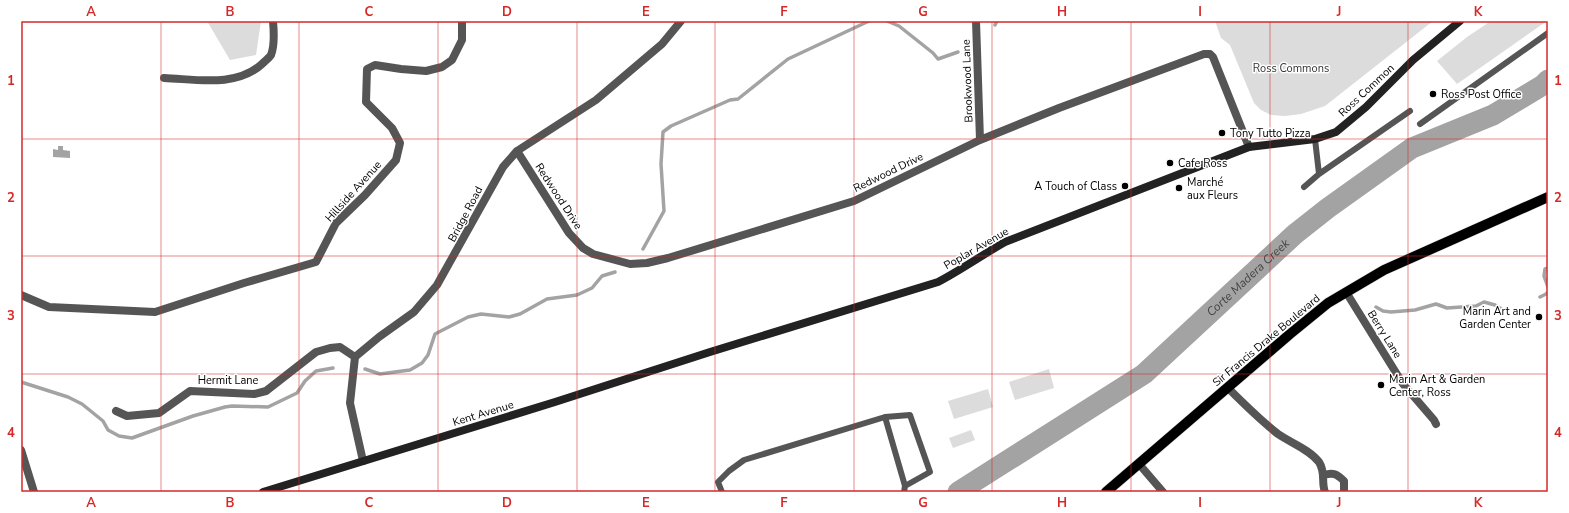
<svg xmlns="http://www.w3.org/2000/svg" width="1569" height="513" viewBox="0 0 1569 513" font-family="'Nunito Sans',sans-serif">
<rect width="100%" height="100%" fill="#fff"/>
<path fill="#dcdcdc" d="M207,21h54l-5,34 -26,5z
M1215,21h218l-108,85 -24,8 -16,2 -14,-1 -10,-5 -7,-7 -24,-58 -9,-7z
M1491,21h56l-90,63 -20,-23 30,-24z
M1049,369l5,19 -39,12 -6,-18z
M988,389l5,18 -39,12 -6,-18z
M971,430l4,10 -22,8 -4,-10z"/>
<path fill="#a3a3a3" d="M58,146h5v4l7,1v7l-17,-1v-8l5,1z"/>
<g fill="none" stroke-linecap="round" stroke-linejoin="round">
<path stroke="#a3a3a3" stroke-width="3.5" d="M887,21l12,5 34,27 5,6 20,-7
M995,25l2,-4
M643,249l21,-38 -3,-47 2,-32 8,-6 59,-26 8,-1 50,-40 81,-38
M1548,268l-3,1 -1,7 4,11
M1540,297l6,-3 2,-2
M1376,307l7,4 8,1 24,-2 21,-6 11,4 29,-2 8,-4 11,3 8,5
M365,369l15,5 30,-4 12,-7 6,-8 7,-21 33,-17 13,-3 28,3 11,-3 27,-15 30,-4 15,-7 10,-12 13,-4
M21,382l47,15 14,7 21,17 5,9 11,6 13,2 61,-22 32,-9 7,-1 36,1 29,-14 8,-12 11,-10 17,-3"/>
<path stroke="#a3a3a3" stroke-width="21" id="s1" d="M958,492l186,-118 151,-140 33,-26 84,-60 81,-33 50,-30 5,-5"/>
<g stroke="#dbdbdb" stroke-width="11">
<path id="primary" d="M1106,492l184,-158 38,-31 56,-33 164,-73"/>
</g>
<path stroke="#555" stroke-width="6" d="M1420,124l128,-91
M1319,174l91,-63
M1304,187l15,-13 -4,-35
M885,417l20,69 -1,6
M722,492l-4,-10 11,-11 15,-11 141,-43 25,-2 20,57 -25,14"/>
<path stroke="#555" stroke-width="8" d="M976,21l4,119
M164,78c31,1 72,10 98,-14 3,-3 7,-6 9,-9 4,-10 3,-23 2,-34
M517,151l52,82 14,15 10,6 37,10 17,-1 21,-5 186,-57 126,-61 79,-32 145,-54h6l3,3 36,90
M1346,292l57,92 31,36 2,4
M21,295l28,12 106,5 89,-29 72,-21 20,-39 29,-28 31,-35 4,-17 -8,-15 -26,-26 1,-33 8,-4 26,4 25,2 16,-4 10,-7 10,-20v-19
M1228,388c16,16 32,32 50,46 13,9 31,15 41,28 7,11 2,20 6,30
M116,411l11,5 32,-3 31,-22 64,3 12,-3 50,-39 14,-4 10,-1 15,10
M21,450l13,42
M363,461l-13,-58 5,-46 24,-20 35,-25 23,-27 66,-118 14,-16 79,-51 66,-56 19,-23
M1139,464l24,28
M1324,475c9,-3 13,-1 20,6v11"/>
<path stroke="#222" stroke-width="8" d="M263,492l292,-90 155,-50 228,-70c23,-12 44,-27 67,-40l244,-95 66,-8 21,-7 30,-25 47,-47 47,-39"/>
<use href="#primary" stroke="#000" stroke-width="10"/>
</g>
<path fill="none" stroke="#d62828" stroke-width="1" stroke-opacity="0.55" d="M161,21v471M299,21v471M438,21v471M577,21v471M715,21v471M854,21v471M992,21v471M1131,21v471M1270,21v471M1408,21v471M21,139h1527M21,256h1527M21,374h1527"/>
<g fill="#000" stroke="#fff" stroke-width="1.5">
<circle cx="1433" cy="94" r="4"/>
<circle cx="1222" cy="133" r="4"/>
<circle cx="1170" cy="163" r="4"/>
<circle cx="1125" cy="186" r="4"/>
<circle cx="1179" cy="188" r="4"/>
<circle cx="1539" cy="317" r="4"/>
<circle cx="1381" cy="385" r="4"/>
</g>
<g text-anchor="middle" stroke-width="3" stroke-linejoin="round" paint-order="stroke">
<g font-size="11" fill="#333" stroke="#fff">
<text x="1291" y="72">Ross Commons</text>
</g>
<g font-size="11" fill="#000" stroke="#fff">
<text transform="translate(967 81) rotate(-92)" y="4">Brookwood Lane</text>
<text transform="translate(1366 90) rotate(-43)" y="4">Ross Common</text>
<text transform="translate(888 172) rotate(-26)" y="4">Redwood Drive</text>
<text transform="translate(353 191) rotate(-48)" y="4">Hillside Avenue</text>
<text transform="translate(559 196) rotate(57)" y="4">Redwood Drive</text>
<text transform="translate(465 214) rotate(-62)" y="4">Bridge Road</text>
<text transform="translate(976 248) rotate(-30)" y="4">Poplar Avenue</text>
<text transform="translate(1385 334) rotate(58)" y="4">Berry Lane</text>
<text transform="translate(1266 340) rotate(-40)" y="4">Sir Francis Drake Boulevard</text>
<text x="228" y="384">Hermit Lane</text>
<text transform="translate(483 413) rotate(-17)" y="4">Kent Avenue</text>
</g>
<g font-size="11" fill="#000" stroke="#fff" text-anchor="start">
<text x="1441" y="98">Ross Post Office</text>
<text x="1230" y="137">Tony Tutto Pizza</text>
<text x="1178" y="167">Cafe Ross</text>
<text x="1187" y="186">Marché<tspan x="1187" dy="13">aux Fleurs</tspan></text>
<text x="1117" y="190" text-anchor="end">A Touch of Class</text>
<text x="1531" y="315" text-anchor="end">Marin Art and<tspan x="1531" dy="13">Garden Center</tspan></text>
<text x="1389" y="383">Marin Art &amp; Garden<tspan x="1389" dy="13">Center, Ross</tspan></text>
</g>
<g font-size="12" font-style="italic" fill="#444" stroke="#fff">
<text dy="4" stroke="none"><textPath href="#s1" startOffset="362">Corte Madera Creek</textPath></text>
</g>
</g>
<rect width="1569" height="513" fill="none" stroke="#ffffff" stroke-width="44"/>
<rect x="22" y="22" width="1525" height="469" fill="none" stroke="#d62828" stroke-width="1.5"/>
<g font-size="13" text-anchor="middle" font-weight="bold" fill="#d62828">
<text x="91" y="16">A</text>
<text x="230" y="16">B</text>
<text x="369" y="16">C</text>
<text x="507" y="16">D</text>
<text x="646" y="16">E</text>
<text x="784" y="16">F</text>
<text x="923" y="16">G</text>
<text x="1062" y="16">H</text>
<text x="1200" y="16">I</text>
<text x="1339" y="16">J</text>
<text x="1478" y="16">K</text>
<text x="11" y="85">1</text>
<text x="1558" y="85">1</text>
<text x="11" y="202">2</text>
<text x="1558" y="202">2</text>
<text x="11" y="320">3</text>
<text x="1558" y="320">3</text>
<text x="11" y="437">4</text>
<text x="1558" y="437">4</text>
<text x="91" y="507">A</text>
<text x="230" y="507">B</text>
<text x="369" y="507">C</text>
<text x="507" y="507">D</text>
<text x="646" y="507">E</text>
<text x="784" y="507">F</text>
<text x="923" y="507">G</text>
<text x="1062" y="507">H</text>
<text x="1200" y="507">I</text>
<text x="1339" y="507">J</text>
<text x="1478" y="507">K</text>
</g>
</svg>
